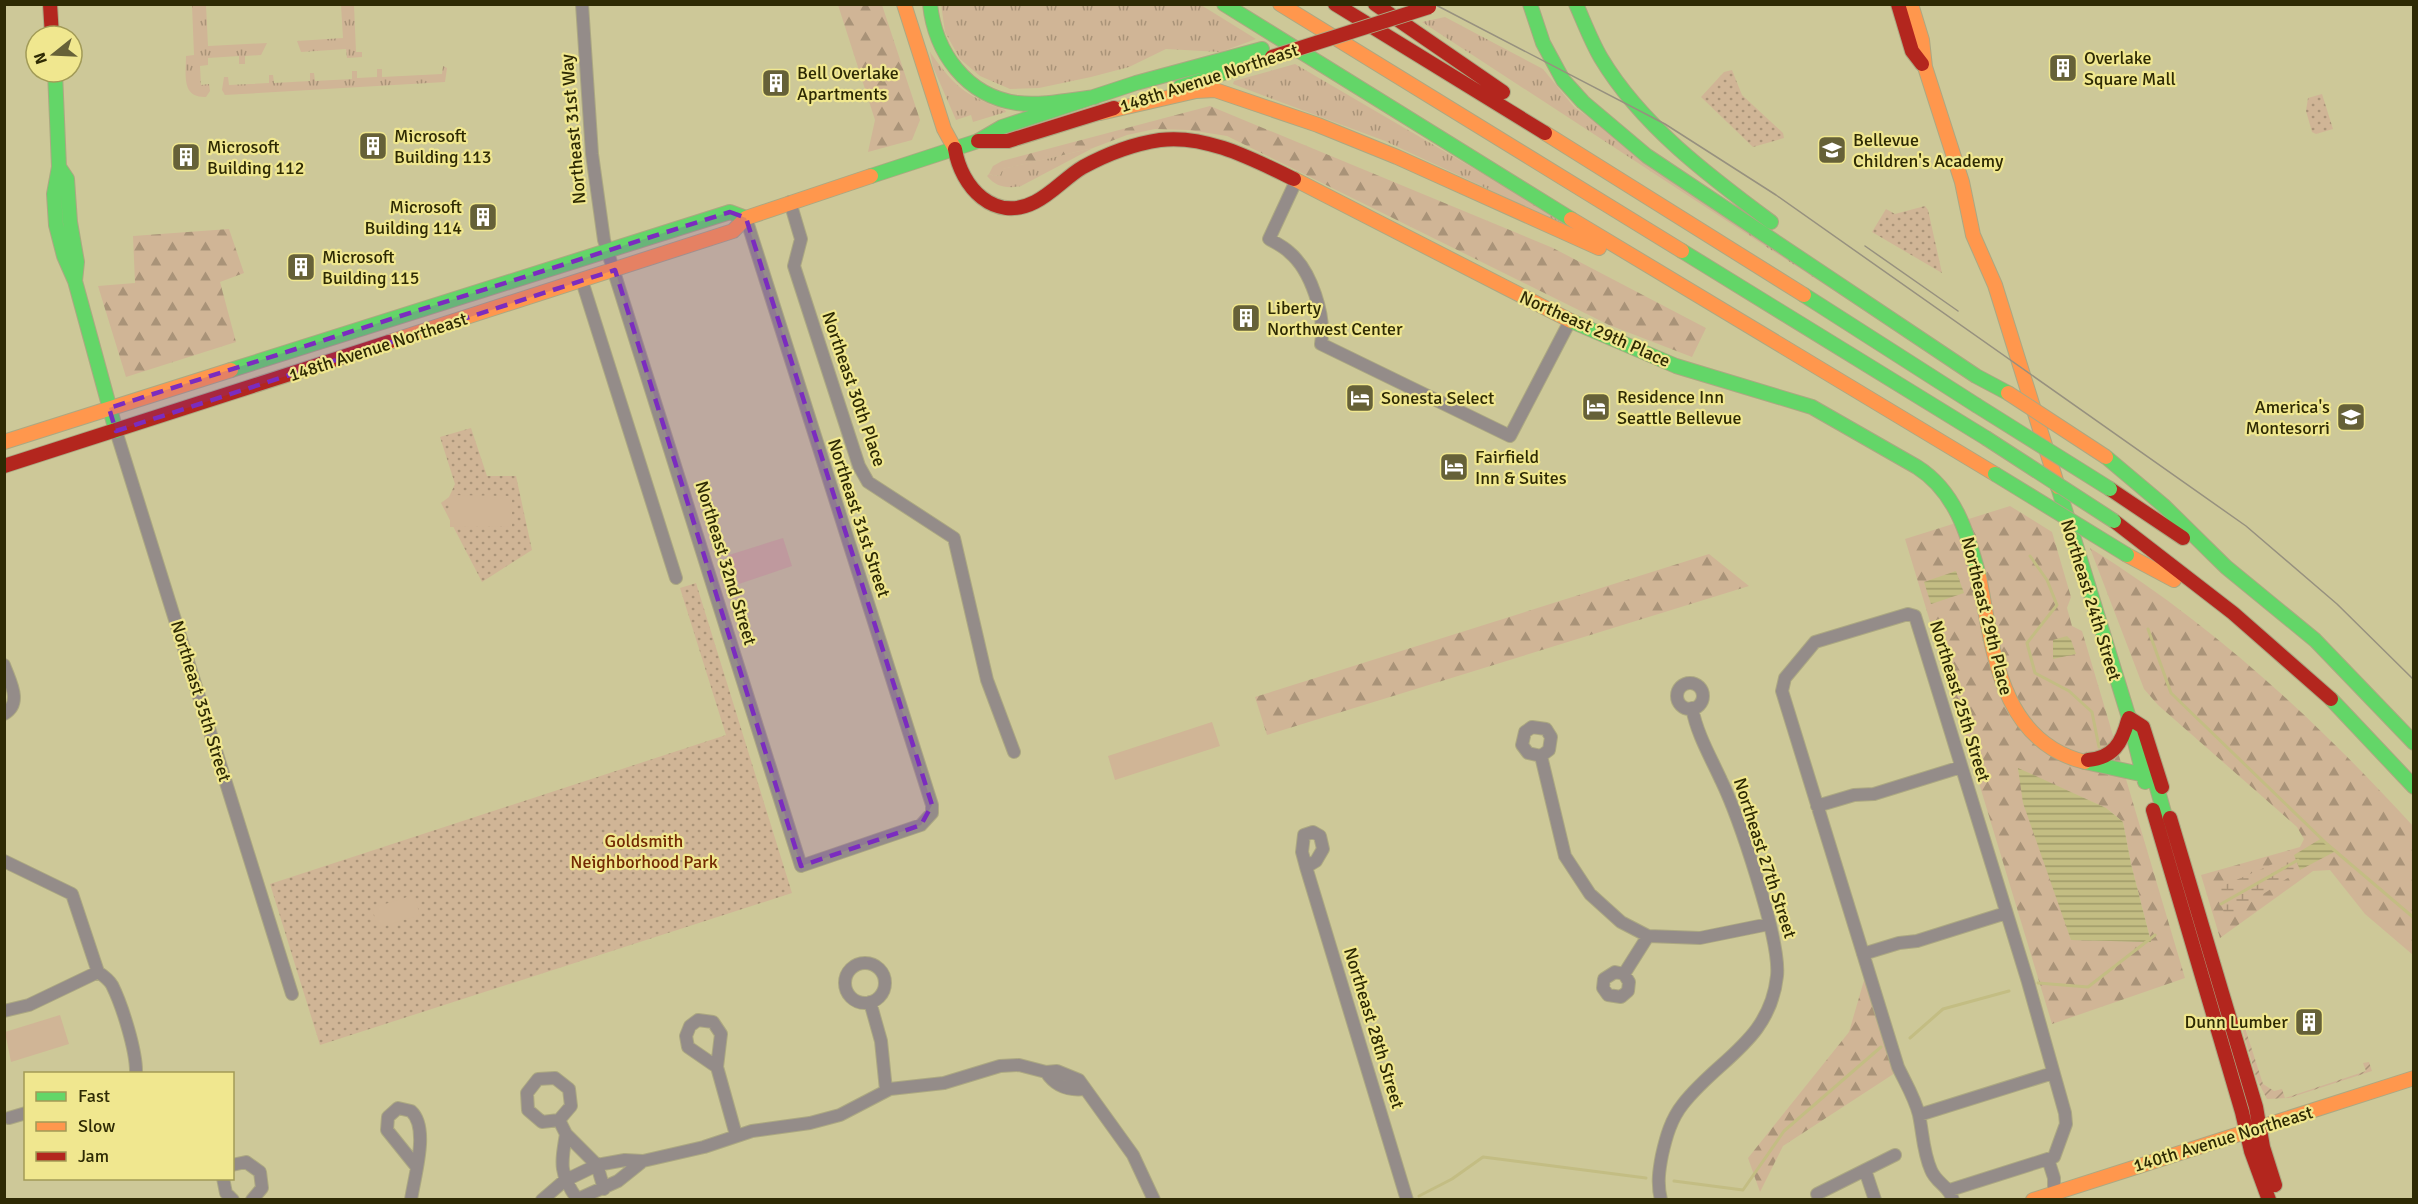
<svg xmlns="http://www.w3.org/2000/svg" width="2418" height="1204" viewBox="0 0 2418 1204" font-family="Signika,sans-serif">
<defs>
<pattern id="grass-tufts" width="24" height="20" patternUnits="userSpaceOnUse" patternTransform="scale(1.5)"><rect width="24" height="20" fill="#d0b596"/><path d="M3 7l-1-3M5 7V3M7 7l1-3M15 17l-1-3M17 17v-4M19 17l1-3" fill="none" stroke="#a99378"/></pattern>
<pattern id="forest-firs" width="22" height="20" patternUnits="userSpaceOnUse" patternTransform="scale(1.5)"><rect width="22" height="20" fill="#d0b596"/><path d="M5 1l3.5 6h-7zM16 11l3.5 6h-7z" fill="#a99378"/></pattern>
<pattern id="wetland-marsh" width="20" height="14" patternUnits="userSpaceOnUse" patternTransform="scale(1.5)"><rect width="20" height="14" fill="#d0b596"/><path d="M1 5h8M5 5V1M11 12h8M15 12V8" fill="none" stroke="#a99378"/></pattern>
<pattern id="park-dots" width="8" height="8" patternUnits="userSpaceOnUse" patternTransform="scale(1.5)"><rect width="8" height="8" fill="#d0b596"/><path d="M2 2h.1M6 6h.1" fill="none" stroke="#a99378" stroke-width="1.8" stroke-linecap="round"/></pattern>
<pattern id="garden-furrows" width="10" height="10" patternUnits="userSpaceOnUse" patternTransform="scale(1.5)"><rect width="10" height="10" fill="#d0b596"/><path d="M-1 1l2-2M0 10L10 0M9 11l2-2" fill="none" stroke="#a99378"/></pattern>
<pattern id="water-rules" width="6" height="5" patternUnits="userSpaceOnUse" patternTransform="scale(1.5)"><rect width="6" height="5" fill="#c3bd83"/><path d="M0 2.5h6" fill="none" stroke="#9f9a69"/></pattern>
</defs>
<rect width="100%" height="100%" fill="#cdc898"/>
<path fill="url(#grass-tufts)" d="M941,4l260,1 55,34 -35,13 -55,-3 -37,18 -38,10 -52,11 -29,1 -30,-13 -20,-17 -15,-27z
M192,5h14l2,41 59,-3 -6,12 -16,1v8h-6v-8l-31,2v7l-8,1 1,19 8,-1 1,7 -4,6c-25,1 -20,-22 -20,-41l8,-1z
M341,5h13l2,47h6v5l-15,1 -1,-9 -45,3 -4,-11 46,-3z
M1445,17l98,52 31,38 326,227 -478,-312z
M930,52c25,35 34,43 75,58l1,2 -33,10 -2,-7 -15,5 -23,-53z
M1295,64l296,173 -206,-96 -152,-57 1,-3z
M443,66l4,2 -2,14 -220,13 -3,-5 2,-13h4l1,8 40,-2v-8h4l1,8 36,-2v-8h4l1,8 37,-2v-8h5v7l20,-1v-8h5v8l60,-3z
M1093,148l-72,38c-14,3 -25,1 -34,-10l2,-2 6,2 5,-1 2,-6z"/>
<path fill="url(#forest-firs)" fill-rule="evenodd" d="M838,5h44l38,115 -8,20 -44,12 7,-32z
M1210,106l343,142 153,80 -14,29 -83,-32 -382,-189 -38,-6 -34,-1 -28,6 -34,13 -90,21 -3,6 -5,1 -6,-2 4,-8 9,-5z
M229,229l15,44 -24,9 16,60 -110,35 -28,-91 37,-3 -2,-47z
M2010,506l42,26 19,65 -4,11 5,18 10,5 103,347 -133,46 -147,-485zM2018,769l88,39 17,14 8,42 20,78 -80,-2z
M2090,548c122,76 226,172 323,278v129l-48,-41 -35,-44 -17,1 -93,67 -19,-63 99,-28 4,-8 -7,-12 -139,-122 -14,-16z
M1709,554l40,32 -482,149 -12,-38z
M1865,977l30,96 -112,73 -23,46 -12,-34 101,-126z"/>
<path fill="url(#wetland-marsh)" d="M2294,855l6,15 -61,40 -15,6 -4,-29z"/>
<path fill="url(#park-dots)" d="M1732,70l10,25 41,38 1,5 -31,9 -52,-50 23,-25z
M2322,94l11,35 -17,5 -4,-2 -6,-21 2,-13z
M1925,206l3,4 14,63 -70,-41 14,-23 9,5z
M471,428l16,48h29l16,74 -50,32 -41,-79 8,-6 6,-13 -15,-47z
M696,583l96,310 -472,152 -50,-161 456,-149 -46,-147z"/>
<path fill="url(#garden-furrows)" d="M2242,1028h3l18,56 11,7 8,-2 3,9 81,-27 -3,-8 6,-1 3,9 -83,27 -22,1 -10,-19z"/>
<path fill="#d0b596" d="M450,495l62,1v30l-62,1z
M783,538l9,28 -53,18 -10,-29z
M1212,722l8,24 -105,34 -7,-24z
M414,895l6,20 -42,13 -6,-20z
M60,1015l9,29 -58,18 -6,-30z"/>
<path fill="url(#water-rules)" d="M1956,571l8,22 -33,11 -7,-22z
M2067,636l4,4 5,14 -23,5v-19z
M2018,768l88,40 17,14 8,42 20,78 -80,-2 -48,-137z
M2322,838l14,13 -36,19 -6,-15z"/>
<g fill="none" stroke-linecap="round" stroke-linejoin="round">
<path stroke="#c3bd83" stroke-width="3" d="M2030,556l17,24 10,25 -30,38 8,30 34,18 23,21 7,35
M2148,629l23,64 156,151
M2327,844l87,74
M2221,904l77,-44
M2038,983l50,4 67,-52
M1910,1038l33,-29 66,-18
M1674,1181l69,9 41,-59 97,-84
M1419,1196l33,-17 31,-22 163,21"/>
<g stroke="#aca882" stroke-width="14">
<path id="street" d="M582,4l10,150 12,86 197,626 120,-41 11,-12v-8l-186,-587
M1296,181l-27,58c7,4 15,8 20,13 22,18 37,64 32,92l189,92 60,-115
M790,202l11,37 -7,27 65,200 9,16 86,56 33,142 27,72
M582,281l94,297
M116,431l176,563
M4,665c6,17 19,38 0,49
M1677 696a13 13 0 1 1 26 0a13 13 0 1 1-26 0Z
M1541,756l-13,-3 -6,-8 3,-13 7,-5 14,2 5,8 -2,13 -8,6 24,100 25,38 31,28 27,14 52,2 69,-14
M1817,806l37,-11 20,-1 87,-27
M4,861l68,33 26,78c6,4 11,8 14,13 10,20 25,67 24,89
M1306,867l10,-6 7,-12 -3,-13 -7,-4 -9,3 -2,17 4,15 101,333
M1863,954l36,-11 18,-2 89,-28
M845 983a20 20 0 1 1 40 0a20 20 0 1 1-40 0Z
M1624,974l5,8 -1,9 -7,6 -13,-2 -5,-7 1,-9 11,-7 9,2 24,-38
M870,1002l11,39 5,49
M4,1011l25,-6 69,-33
M717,1067l4,-33 -8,-12 -15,-2 -8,6 -4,10 2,11 29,20 19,68
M1046,1072c9,14 22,19 39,17
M1919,1115l134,-42
M9,1118l17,-5
M559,1120l-17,2 -14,-12 -1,-17 11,-14 17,-1 14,11 2,17 -12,14 7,14 31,31 7,24
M566,1134c-5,30 -7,39 11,65
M2048,1159l6,19v15
M232,1165l14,-3 14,10 2,16 -10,12
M1865,1170l10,30
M223,1178l3,15 7,7
M1950,1190l104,-33 12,-33 -1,-11 -37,-131 -113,-366 -7,-2 -93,28 -30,36 -3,13 116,376c7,15 17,31 21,48 4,19 4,37 12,55 5,13 18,16 22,30
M1817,1194l78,-39
M411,1200c3,-23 19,-72 0,-89l-13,-3 -10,9 -1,13 29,36
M542,1200l22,-19 33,-16 28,-5 18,1 61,-14 48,-16 58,-8 30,-8 50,-26 54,-6 56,-17 19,-1 27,7 11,-1 22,9 54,75 21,45
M576,1200l42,-19 25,-20
M1661,1200c-4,-16 -2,-30 1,-45 4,-18 9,-36 21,-51 35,-45 87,-63 94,-128 4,-36 -39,-161 -56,-196 -11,-24 -24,-46 -29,-72"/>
</g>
<g stroke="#aca882" stroke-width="16">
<path id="fast" d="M930,4c5,48 36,92 87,99 25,3 53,-3 78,-6
M1224,4l347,215
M1530,4l13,39 20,37 20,22 64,54 329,220 32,17
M1576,4c8,18 15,37 25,54 40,67 108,118 170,164
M55,72l4,95 -5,27 2,31 8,31 11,25 41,150
M1180,87l59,-19
M59,167l8,12 3,43 7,40 -2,19
M871,176l107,-35 24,-14 134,-44 126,-34
M1682,251l304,187
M1804,295l172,110
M1571,321l105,45 136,41 105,60c38,24 51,67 62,109
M231,370l499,-158 16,6
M2106,457l57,48 63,62 89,73 99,103
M2058,487l71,231 16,64
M2331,699l83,88
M2085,762l69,15 13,46 6,6"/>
</g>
<g stroke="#aca882" stroke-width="16">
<path id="slow" d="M904,4l40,125 11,20
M1280,4l402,247
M1911,4l11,36 3,27 37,115 11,53 22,50 63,202
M1100,113l96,-22 19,-1 103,35 79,32 202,91
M1545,133l259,162
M1294,179l277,142
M1571,219l424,255
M389,342l344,-111 13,-13 125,-42
M4,442l227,-72
M2127,555l47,25
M1979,576c14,72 20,165 106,186
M2033,1200l381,-122"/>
</g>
<g stroke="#aca882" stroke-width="16">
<path id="jam" d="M50,4l2,32
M1335,4l210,129
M1375,4l128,88
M1898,4l14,47 10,13
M978,141h30l106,-33
M955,149c6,38 39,74 80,53 18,-9 31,-25 48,-35 24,-13 50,-23 77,-27 46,-6 94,20 134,39
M4,466l385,-124
M2110,489l73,49
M2114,521l119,92 98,86
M2129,718l14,9 19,60
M2088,760c25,-2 34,-17 40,-40
M2153,810l89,302 9,39 18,49
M2170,818l86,289 7,40 12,38"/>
</g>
<use href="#street" stroke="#948c89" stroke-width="12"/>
<use href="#fast" stroke="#63d668" stroke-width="14"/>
<use href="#slow" stroke="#ff974d" stroke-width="14"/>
<use href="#jam" stroke="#b3261e" stroke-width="14"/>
<path stroke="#97917f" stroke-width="1.5" d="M1434,4l231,120 111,71 470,331 91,78 77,76
M1865,246l93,65"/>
<g stroke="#aca882" stroke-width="16" stroke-linecap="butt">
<path id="fast-bridge" d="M1976,405l134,84
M1986,438l128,83
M1995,474l132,81"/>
</g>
<g stroke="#aca882" stroke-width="16" stroke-linecap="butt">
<path id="slow-bridge" d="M2008,393l98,64"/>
</g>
<g stroke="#aca882" stroke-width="16" stroke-linecap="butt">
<path id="jam-bridge" d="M1272,57l157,-50"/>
</g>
<use href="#fast-bridge" stroke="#63d668" stroke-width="14"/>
<use href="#slow-bridge" stroke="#ff974d" stroke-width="14"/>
<use href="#jam-bridge" stroke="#b3261e" stroke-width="14"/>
</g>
<path fill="#7b2cbf" fill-opacity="0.2" stroke="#7b2cbf" stroke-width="4.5" stroke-dasharray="12 8" stroke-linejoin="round" d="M730,212l16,6 186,587 -11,20 -120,41 -186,-596 -499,161 -7,-23z"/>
<defs>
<g id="building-square" transform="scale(1.5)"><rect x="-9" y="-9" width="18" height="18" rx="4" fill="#666138" stroke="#f0e78f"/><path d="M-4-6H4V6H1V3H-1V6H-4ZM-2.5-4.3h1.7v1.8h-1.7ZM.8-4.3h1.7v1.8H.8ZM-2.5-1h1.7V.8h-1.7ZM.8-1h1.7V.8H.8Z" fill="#fff"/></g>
<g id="school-square" transform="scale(1.5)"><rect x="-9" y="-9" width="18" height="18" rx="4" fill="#666138" stroke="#f0e78f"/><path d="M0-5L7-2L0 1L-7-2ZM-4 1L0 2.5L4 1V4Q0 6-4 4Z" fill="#fff"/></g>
<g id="hotel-square" transform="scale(1.5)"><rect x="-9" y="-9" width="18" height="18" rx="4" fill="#666138" stroke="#f0e78f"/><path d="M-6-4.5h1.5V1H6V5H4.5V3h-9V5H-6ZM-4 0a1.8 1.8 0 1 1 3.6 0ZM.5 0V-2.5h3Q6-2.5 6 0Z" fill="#fff"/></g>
</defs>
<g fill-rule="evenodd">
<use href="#building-square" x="2063" y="68"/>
<use href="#building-square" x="776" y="83"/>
<use href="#building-square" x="373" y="146"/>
<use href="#school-square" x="1832" y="150"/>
<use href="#building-square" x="186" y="157"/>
<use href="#building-square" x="483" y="217"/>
<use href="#building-square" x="301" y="267"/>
<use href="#building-square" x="1246" y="318"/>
<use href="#hotel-square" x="1360" y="398"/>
<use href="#hotel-square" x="1596" y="407"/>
<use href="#school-square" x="2351" y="417"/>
<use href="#hotel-square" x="1454" y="467"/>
<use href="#building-square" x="2309" y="1022"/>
</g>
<g text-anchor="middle" stroke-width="4.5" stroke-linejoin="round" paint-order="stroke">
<g font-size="18" fill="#2e2a04" stroke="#f0e78f" text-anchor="start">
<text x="2084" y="64">Overlake<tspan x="2084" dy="21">Square Mall</tspan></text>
<text x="797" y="79">Bell Overlake<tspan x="797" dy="21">Apartments</tspan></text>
<text x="394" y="142">Microsoft<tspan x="394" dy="21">Building 113</tspan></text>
<text x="1853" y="146">Bellevue<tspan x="1853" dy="21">Children's Academy</tspan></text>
<text x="207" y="153">Microsoft<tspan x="207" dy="21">Building 112</tspan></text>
<text x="462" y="213" text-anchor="end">Microsoft<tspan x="462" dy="21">Building 114</tspan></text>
<text x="322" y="263">Microsoft<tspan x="322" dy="21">Building 115</tspan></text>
<text x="1267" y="314">Liberty<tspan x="1267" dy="21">Northwest Center</tspan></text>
<text x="1617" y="403">Residence Inn<tspan x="1617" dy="21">Seattle Bellevue</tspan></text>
<text x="1381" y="404">Sonesta Select</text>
<text x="2330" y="413" text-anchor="end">America's<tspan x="2330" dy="21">Montesorri</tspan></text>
<text x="1475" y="463">Fairfield<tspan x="1475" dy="21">Inn &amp; Suites</tspan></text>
<text x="2288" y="1028" text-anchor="end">Dunn Lumber</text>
</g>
<g font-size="18" fill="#2e2a04" stroke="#f0e78f">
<text transform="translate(1209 78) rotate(-18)" y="6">148th Avenue Northeast</text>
<text transform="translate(573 129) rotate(-95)" y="6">Northeast 31st Way</text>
<text transform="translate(1595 329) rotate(24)" y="6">Northeast 29th Place</text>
<text transform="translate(378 347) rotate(-18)" y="6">148th Avenue Northeast</text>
<text transform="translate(854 389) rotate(71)" y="6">Northeast 30th Place</text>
<text transform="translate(859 518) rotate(72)" y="6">Northeast 31st Street</text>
<text transform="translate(726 563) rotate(73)" y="6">Northeast 32nd Street</text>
<text transform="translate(2091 600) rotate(73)" y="6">Northeast 24th Street</text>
<text transform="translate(1987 616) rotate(76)" y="6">Northeast 29th Place</text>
<text transform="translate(201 701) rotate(73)" y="6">Northeast 35th Street</text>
<text transform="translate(1960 701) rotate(73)" y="6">Northeast 25th Street</text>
<text transform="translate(1765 858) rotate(72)" y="6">Northeast 27th Street</text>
<text transform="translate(1374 1028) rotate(73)" y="6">Northeast 28th Street</text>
<text transform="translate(2223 1139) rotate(-17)" y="6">140th Avenue Northeast</text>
</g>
<g font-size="18" fill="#732a03" stroke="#f0e78f">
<text x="644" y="847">Goldsmith<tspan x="644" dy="21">Neighborhood Park</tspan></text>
</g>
</g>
<rect width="2418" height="1204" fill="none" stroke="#2e2a04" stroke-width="12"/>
<rect x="24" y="1072" width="210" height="108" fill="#f0e78f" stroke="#a29b57" stroke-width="1.5"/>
<rect x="36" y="1092" width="30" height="9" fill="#63d668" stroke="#a29b57" stroke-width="1.5"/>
<text x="78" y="1102" font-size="18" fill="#2e2a04">Fast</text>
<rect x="36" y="1122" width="30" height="9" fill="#ff974d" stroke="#a29b57" stroke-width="1.5"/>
<text x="78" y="1132" font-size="18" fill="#2e2a04">Slow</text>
<rect x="36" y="1152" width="30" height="9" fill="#b3261e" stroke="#a29b57" stroke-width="1.5"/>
<text x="78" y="1162" font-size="18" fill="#2e2a04">Jam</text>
<g transform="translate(54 54) rotate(252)"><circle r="28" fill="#f0e78f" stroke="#a29b57" stroke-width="1.5"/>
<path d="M0-4.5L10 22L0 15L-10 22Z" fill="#666138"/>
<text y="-9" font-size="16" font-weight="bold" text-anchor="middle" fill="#2e2a04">N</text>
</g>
</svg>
